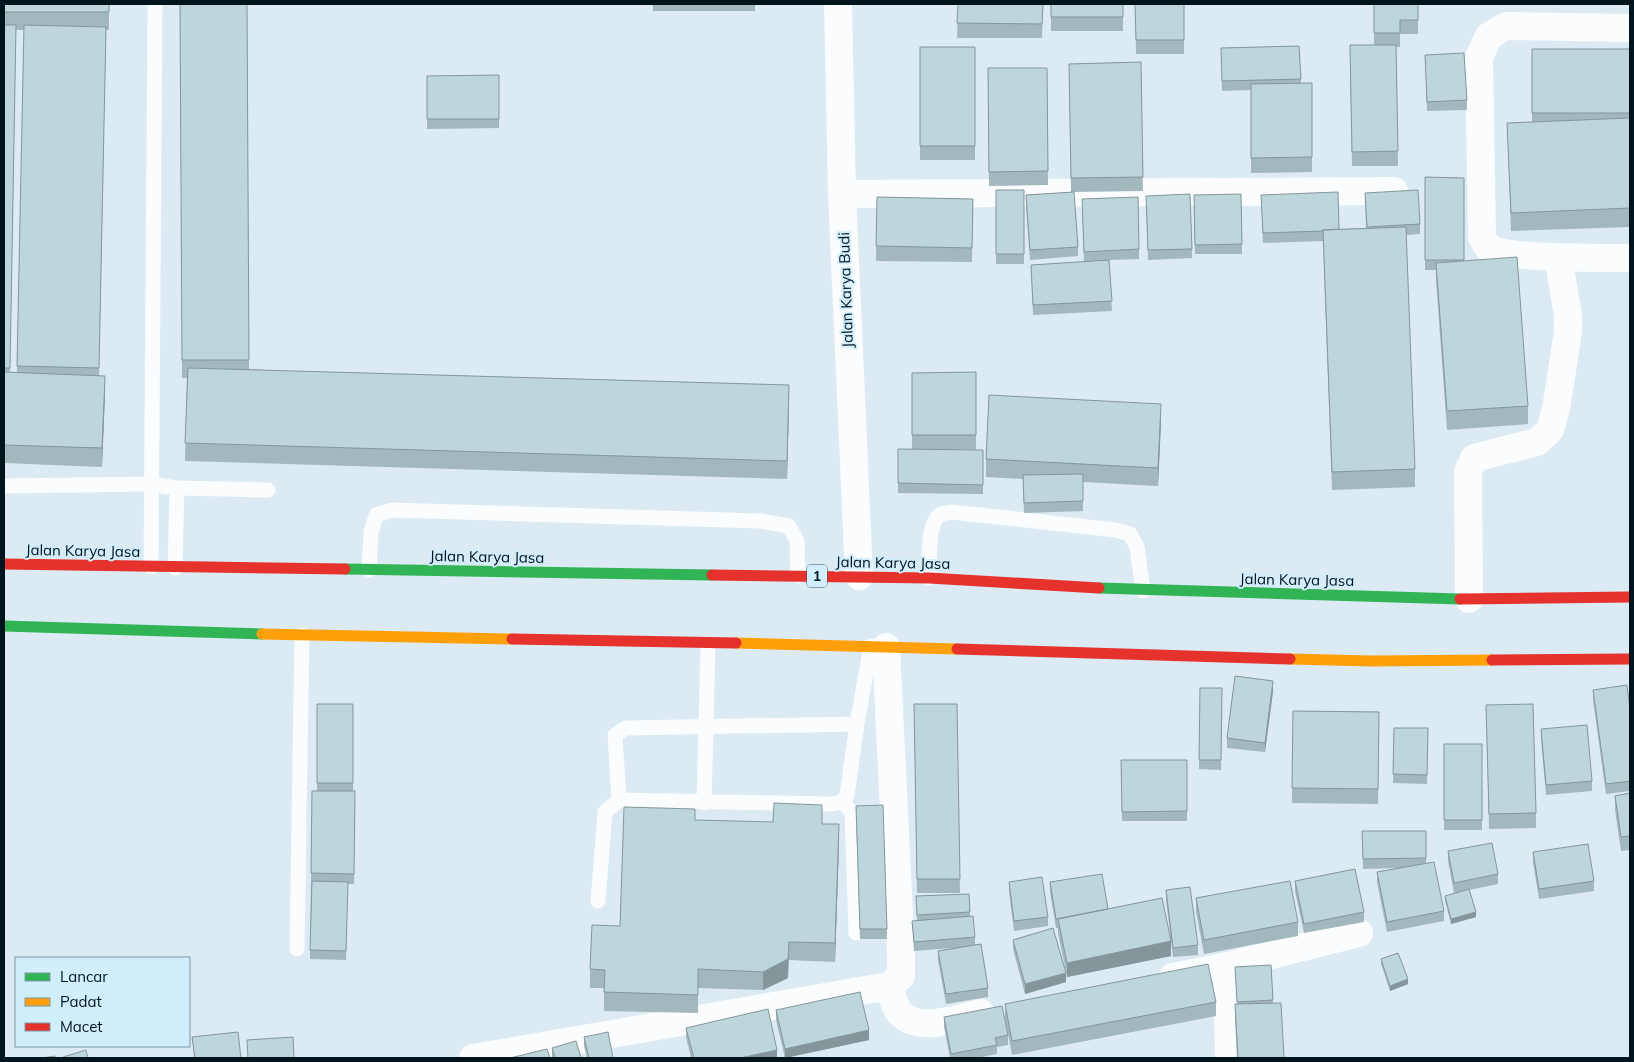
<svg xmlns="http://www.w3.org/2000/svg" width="1634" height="1062" viewBox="0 0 1634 1062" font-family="Mulish,sans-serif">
<rect width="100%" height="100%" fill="#dbeaf3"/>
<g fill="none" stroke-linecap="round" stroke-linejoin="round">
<path stroke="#fafcfd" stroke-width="15" d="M4,486l146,-2 27,4 91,2
M151,567l4,-563
M175,568l2,-80
M369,570l2,-38 5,-17 16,-5 368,11 29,5 8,15 1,35
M929,578c1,-15 -3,-54 11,-63 3,-2 8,-2 12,-3l164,18 14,4 7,13 6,44
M619,800l-4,-65 11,-7 231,-4
M842,802l10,10 4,121
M704,803l4,-159
M598,901l7,-89 14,-12 213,4 10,-2 5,-7 10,-71 14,-78
M297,949l5,-314"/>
<path stroke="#fafcfd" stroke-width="28" d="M838,4l4,190 17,382
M1630,28l-124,-2 -17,10 -10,21 3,180c2,3 3,7 6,10 16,12 117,11 142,11
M842,194l552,-3
M1469,599l-1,-127 6,-14 63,-16 13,-12 6,-21 12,-77v-17l-10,-58
M886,647l15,307v22l-12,10
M1227,966l2,92
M1173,977l54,-11 132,-33
M473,1058l416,-72c3,8 5,20 10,26 19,22 58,6 82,1"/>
<path stroke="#30b455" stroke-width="11" d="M345,569l367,6
M1099,588l361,11
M4,626l258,8"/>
<path stroke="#ff9f0a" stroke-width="11" d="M262,634l250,5
M736,643l221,6
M1290,659l81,2 121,-1"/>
<path stroke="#e5322d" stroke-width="11" d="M4,564l341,5
M712,575l217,3 170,10
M1460,599l170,-2
M512,639l224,4
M957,649l333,10
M1492,660l138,-1"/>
</g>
<path fill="#a3b8bd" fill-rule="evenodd" d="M4,4h105v26h-3l-7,345 6,19 -3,73 -98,-4zM16,30h8l-7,342h-7z
M180,4h67l2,365 540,35 -2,75 -602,-18 2,-83h-5z
M653,4h102v7h-102z
M958,4h85l-1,34h-85z
M1051,4h72v27h-72z
M1135,4h49v50h-48z
M1374,4h44v30h-18v13h-4l2,119h-46l-2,-106 24,-15z
M1299,46l2,37h11v89l-61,1v-83l-29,1 -1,-43z
M920,47h55v113h-55z
M1532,49h98v178l-119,4 -4,-108 25,-1z
M1425,55l42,45v10l-40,1z
M1141,62l2,129 -69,1 4,55v9l-48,4 -4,-55v-10l45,-3 -2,-128z
M988,68h59l1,117 -59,1z
M499,75v53l-72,1v-53z
M1425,177l39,1v83l64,145v18l-81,6 -11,-149v-11h-11z
M996,190h28v74h-28z
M1365,193l55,31v10l-14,1 9,234v18l-83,3 -9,-249 -60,2 -2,-48 78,34 27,-1z
M1241,194l1,60h-47l-1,-59z
M1146,196l46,53v9l-44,2z
M877,197l96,2 -1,63 -96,-1z
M1082,199l57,50v10l-30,1 3,51 -79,4 -2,-50 53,-3z
M976,372v77h-49l56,1v44l-85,-1v-44h14v-76z
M1161,422l-3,64 -75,-4v29l-59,2 -1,-34 -37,-2v-18z
M1200,688h22l-1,82 -22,-1z
M1593,690l37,19v82l-24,3 -13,-94z
M1273,691l-8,61 -38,-4v-10z
M317,704h36v87h2l-1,93h-6l-2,76 -36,-1 1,-76 1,-92h5z
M914,704h43l3,189h-43z
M1486,705l50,108v15l-47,1z
M1293,711l86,1 -1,92 -86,-1z
M1394,728h34l-1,56 -34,-1z
M1541,729l51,52v10l-46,4 -5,-56z
M1444,744h38v86h-38z
M1121,760h66v61h-65z
M1630,793v57l-9,1 -6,-41v-14z
M856,816l31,113v10h-27z
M695,820l127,4 17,19 -4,119 -46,-2 -1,18 -25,12 -65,-2v25l-94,-2v-23h-14v-19z
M1362,831h64v32l18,48v10l-57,11 -10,-50v-10l23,-4 -37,1z
M1448,851l50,23v10l-29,6 7,27 -25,7 -6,-23v-5l23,-6 -14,3 -6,-32z
M1533,852l61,29v10l-55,8 -6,-37z
M1295,881l69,31v10l-60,11 -9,-42z
M1009,882l39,35v9l-34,5 -5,-39z
M1050,882l58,27 63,47 -104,21 -9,-44v-5h-2l-6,-36z
M1166,890l32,55v10l-25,2 -7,-57z
M969,894l1,23 5,20v8l13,43v9l-42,7 -8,-44v-9l15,-3 -39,3 -2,-30h5l-1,-25z
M1196,898l102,24v14l-94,18 -8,-42z
M1013,940l53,42 -41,12 -12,-45z
M1381,959l27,25 -18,7 -9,-27z
M1271,965l2,38 11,55h-47l-2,-39v-15h2l-2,-37z
M1216,1002v14l-204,39 -7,-37v-14z
M776,1010l93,30 -84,18 -9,-38z
M944,1017l64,18v10l-11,2v7l-20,4h-27l-6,-31z
M686,1028l91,30h-86l-5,-21z
M192,1037l49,21h-47z
M584,1037l29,21h-26l-3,-12z
M552,1048l29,10h-29z"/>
<path fill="#84969a" d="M105,376v18l-3,73v-19z
M789,385v19l-2,75v-18z
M1161,404v18l-3,64v-18z
M1273,681v10l-8,61v-9z
M839,824v19l-4,119v-19z
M1476,912v5l-25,7v-5z
M1171,941v15l-104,21v-14z
M789,942l-1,36 -25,12v-18z
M1066,973v9l-41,12v-10z
M1408,979v5l-18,7v-5z
M869,1030v10l-84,18v-9z
M777,1050v8h-37z"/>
<path fill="#bdd6dc" stroke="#84969a" d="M4,4h105v8h-105z
M180,4h67l2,356h-67z
M958,4h85l-1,20 -85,-1z
M1051,4h72v13h-72z
M1135,4h49v36h-48z
M1374,4h44v16h-18v13h-26z
M4,25h12l-6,343h-6z
M24,25l82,2 -7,341 -82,-2z
M1350,45h46l2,106 -46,1z
M1299,46l2,33 -79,2 -1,-33z
M920,47h55v99h-55z
M1532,49h98v64h-98z
M1464,53l3,47 -40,2 -2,-47z
M1141,62l2,115 -72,1 -2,-114z
M988,68h59l1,103 -59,1z
M499,75v44h-72v-43z
M1312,83v74l-61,1v-74z
M1630,118v90l-119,5 -4,-90z
M1425,177l39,1v82h-39z
M996,190h28v64h-28z
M1418,190l2,34 -53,3 -2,-34z
M1074,192l4,55 -48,3 -4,-55z
M1338,192l1,37 -16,1v1l-60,2 -2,-38z
M1190,194l2,55 -44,1 -2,-54z
M1241,194l1,50 -47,1 -1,-50z
M877,197l96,2 -1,49 -96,-2z
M1138,197l1,52 -55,3 -2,-53z
M1406,227l9,242 -83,3 -9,-242z
M1517,257l11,149 -81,5 -11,-148z
M1109,260l3,41 -79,4 -2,-40z
M188,368l601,17 -2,76 -602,-18z
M4,372l101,4 -3,72 -98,-3z
M976,372v63h-64v-62z
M989,395l172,9 -3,64 -172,-9z
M898,449l85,1v35l-85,-2z
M1083,474v27l-59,2 -1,-28z
M1235,676l38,5 -8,62 -38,-5z
M1627,685l3,24v72l-24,3 -13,-94z
M1200,688h22l-1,72h-22z
M317,704h36v79h-36z
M914,704h43l3,175h-43z
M1533,704l3,109 -47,1 -3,-109z
M1293,711l86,1 -1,77 -86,-1z
M1587,725l5,56 -46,4 -5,-56z
M1394,728h34l-1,47 -34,-1z
M1444,744h38v76h-38z
M1121,760h66v51l-65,1z
M312,791h43l-1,83 -43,-1z
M1630,793v43l-9,1 -6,-41z
M774,803l48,2v19h17l-4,119 -46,-1 -1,17 -25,13 -65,-3v26l-94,-3 1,-22 -15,-1 2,-44 28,1 4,-119 71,2v11l78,2z
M883,805l4,124h-27l-4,-123z
M1362,831h64v27l-63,1z
M1492,843l6,31 -44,9 -6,-32z
M1588,844l6,37 -55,8 -6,-37z
M1434,862l10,49 -57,11 -10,-50z
M1355,869l9,43 -60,12 -9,-43z
M1102,874l6,35 -52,10 -6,-37z
M1042,877l6,40 -34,4 -5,-39z
M312,881l36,1 -2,69 -36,-1z
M1290,881l8,41 -94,18 -8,-42z
M1190,887l8,58 -25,3 -7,-58z
M1469,889l7,23 -25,7 -6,-23z
M969,894l1,18 -53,3 -1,-19z
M1162,898l9,43 -104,22 -9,-44z
M973,916l2,21 -61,5 -2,-21z
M1053,928l13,45 -41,11 -12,-44z
M981,944l7,44 -42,6 -8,-43z
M1398,953l10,26 -18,7 -9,-27z
M1208,964l8,38 -204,39 -7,-37z
M1271,965l2,35 -36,2 -2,-35z
M860,992l9,38 -84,19 -9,-39z
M1281,1003l3,55h-46l-3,-54z
M1002,1006l6,29 -13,3 2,7 -46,9 -7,-37z
M768,1009l9,41 -37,8h-46l-8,-30z
M238,1032l3,26h-46l-3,-21z
M608,1032l5,26h-24l-5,-21z
M293,1037l1,21h-46l-1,-18z
M576,1041l5,17h-26l-3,-10z
M547,1049l3,9h-40z
M86,1050l2,8h-25v-1z
M55,1056v2h-13z"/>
<g text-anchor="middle" stroke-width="4" stroke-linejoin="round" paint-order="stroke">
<rect fill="#d1eefd" stroke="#3f5561" stroke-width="1" x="807" y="564.5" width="20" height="23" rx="4"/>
<g font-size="14" font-weight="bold" fill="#00141e">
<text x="817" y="581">1</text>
</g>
<g font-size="15" fill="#00141e" stroke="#d1eefd">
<text transform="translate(846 290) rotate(-92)" y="5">Jalan Karya Budi</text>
<text transform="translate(83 551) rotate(1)" y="5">Jalan Karya Jasa</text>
<text transform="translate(487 557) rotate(1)" y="5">Jalan Karya Jasa</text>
<text transform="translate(893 563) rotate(1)" y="5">Jalan Karya Jasa</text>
<text transform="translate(1297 580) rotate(1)" y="5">Jalan Karya Jasa</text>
</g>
</g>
<rect width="1634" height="1062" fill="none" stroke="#00141e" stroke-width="10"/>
<rect x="15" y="957" width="175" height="90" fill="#d1eefd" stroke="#7d97a4"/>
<rect x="25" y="973" width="25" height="8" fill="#30b455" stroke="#7d97a4"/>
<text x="60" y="982" font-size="15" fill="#00141e">Lancar</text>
<rect x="25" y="998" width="25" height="8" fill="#ff9f0a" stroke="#7d97a4"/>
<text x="60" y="1007" font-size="15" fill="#00141e">Padat</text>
<rect x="25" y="1023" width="25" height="8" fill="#e5322d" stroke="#7d97a4"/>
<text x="60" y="1032" font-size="15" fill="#00141e">Macet</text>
</svg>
